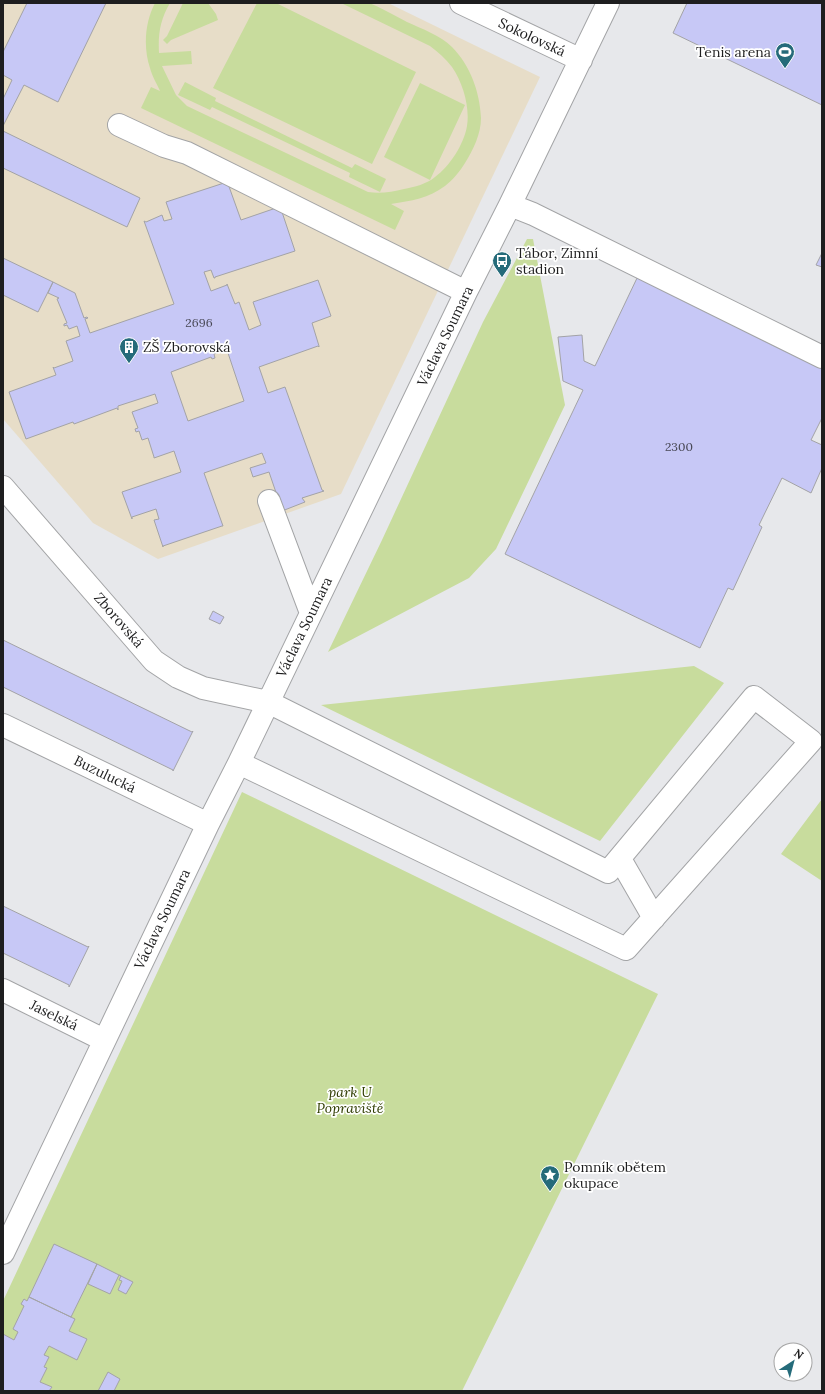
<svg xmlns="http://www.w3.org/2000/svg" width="825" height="1394" viewBox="0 0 825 1394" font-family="Lora,serif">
<rect width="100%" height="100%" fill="#e7e8eb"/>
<path fill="#e7ddc8" d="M3,3h385l152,74 -199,417 -183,65 -65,-36 -90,-104z"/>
<path fill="#c8dc9d" d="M155,3h15c-10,17 -12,31 -11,50l32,-2 1,13 -30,2 14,29 11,11 181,86c12,2 24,0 36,-3 10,-2 23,-5 31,-12 15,-11 29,-33 32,-51 3,-19 -4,-43 -15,-59 -6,-8 -14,-15 -22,-21l-89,-43c9,0 20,-2 28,0 9,3 28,14 38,19 15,7 33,13 45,25 18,18 28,45 29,71 0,16 -8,32 -16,45 -5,8 -12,17 -20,23 -16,12 -34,15 -54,18l13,7 -9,19 -254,-122 10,-21 9,4c-3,-7 -8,-15 -10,-23 -7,-21 -5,-46 5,-65z
M183,3h25l8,11 2,6 -47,20 -4,4 -4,-4 4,-4z
M257,3h19l140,69 -44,92 -159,-76z
M185,82l31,16 -1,3 137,67 3,-4 31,15 -6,13 -31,-15 1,-4 -138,-66 -2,3 -32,-15z
M420,83l45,22 -35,75 -46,-23z
M527,239h6l32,166 -69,144 -27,29 -141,74 54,-112 101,-218z
M694,666l30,17 -124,158 -279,-136z
M242,792l416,202 -196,397h-459v-90z
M822,799v82l-41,-27z"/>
<path fill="#c7c8f6" stroke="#a3a3a6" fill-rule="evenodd" d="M27,3h79l-48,99 -34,-17 -21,41v-27l9,-19 -9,-5v-23z
M687,3h135v102l-149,-72z
M3,131l137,67 -13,29 -124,-59z
M227,181l14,39 38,-13 1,-1 15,45 -80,26v1h-1l-3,-8 -7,2 7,19 16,-6v-1l8,20 4,-2 10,28 12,-5 -8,-23 65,-22 13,36 -19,7 7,23v1l-1,-1 -59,21 9,26 17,-6 37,103 2,1 -22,7 3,4 -23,9v-1l-13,-38 -16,5 -3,-9 16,-5 -4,-10 -58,20 19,53h-1l-59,20v1l-9,-27 5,-1 -3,-10 -24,8v2l-10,-27 59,-20 -7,-21 -20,7v-1l-6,-19 -6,2 -3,-9 -3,1 -1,-3 3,-1 -6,-16 26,-9 -3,-9 -37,12v4l-1,-2 -43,16 -1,-2 -47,17 -17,-47 47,-17 -3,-8 1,1 19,-7 -7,-20 14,-5 -3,-10 -8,3 -2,-4 -3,1v-2l3,-1 -10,-24 2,-1 -11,-5 5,-11 22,11 9,25 3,-1 1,1 -3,1 5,14 84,-29 -30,-83 2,1 16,-7 2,6 8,-2 -6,-17 61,-20zM227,350l17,51 -56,20 -17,-49 40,-15 1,2 3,-1 -1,-4z
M822,253v14l-6,-2z
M3,258l50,24 -15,30 -35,-17z
M638,276l184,89v53l-11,22 11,5v23l-11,25 -29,-15 -23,47 3,2 -29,63 -5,-2 -28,60 -195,-94 78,-164 -20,-9 -5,-44 24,-2 2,26 11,5z
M213,611l11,6 -4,7 -11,-5z
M3,640l189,92 1,-1 -20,40v-1l-170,-83z
M3,906l85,41 1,-1 -20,41v-2l-66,-32z
M54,1244l43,20 -26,53 -42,-20z
M97,1264l22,11 -9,19 -22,-10z
M119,1275l14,7 -7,12 -8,-4 4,-9 -3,-1 2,-4z
M29,1297l46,22 -6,12 18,8 -10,21 -28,-14 -5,9 5,2 -5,10 3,1 -7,14 12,5 -3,4h-46v-57l11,6 4,-8 -5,-3 11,-23 -3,-2 3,-5 3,2z
M108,1372l12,7 -6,12h-16z"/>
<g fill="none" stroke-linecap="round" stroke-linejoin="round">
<g stroke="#a3a4a6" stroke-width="24">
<path id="minor" d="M461,3l120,57
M119,125l45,21 23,7 279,139
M510,205l23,9 289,143
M3,487l151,174 24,16 25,11 65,14 340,170 146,-175 57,44 -185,208 -387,-186
M269,501l42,112
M3,725l205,99
M620,859l34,59
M3,990l101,50
M3,1253l205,-429 31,-61 227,-471 44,-87 98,-202"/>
</g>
<use href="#minor" stroke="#fff" stroke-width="22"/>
</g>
<defs>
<g id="stadium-pin" transform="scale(1)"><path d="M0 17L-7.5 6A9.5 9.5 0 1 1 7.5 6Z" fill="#256b7a" stroke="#fff"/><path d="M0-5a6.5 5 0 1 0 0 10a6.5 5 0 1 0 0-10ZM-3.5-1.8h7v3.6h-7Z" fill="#fff"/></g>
<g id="bus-pin" transform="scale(1)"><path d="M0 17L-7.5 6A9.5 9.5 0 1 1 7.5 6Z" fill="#256b7a" stroke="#fff"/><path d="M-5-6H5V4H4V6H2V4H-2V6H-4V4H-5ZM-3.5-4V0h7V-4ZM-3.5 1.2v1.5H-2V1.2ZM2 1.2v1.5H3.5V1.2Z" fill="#fff"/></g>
<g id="building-pin" transform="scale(1)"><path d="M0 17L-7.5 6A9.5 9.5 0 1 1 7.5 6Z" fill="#256b7a" stroke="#fff"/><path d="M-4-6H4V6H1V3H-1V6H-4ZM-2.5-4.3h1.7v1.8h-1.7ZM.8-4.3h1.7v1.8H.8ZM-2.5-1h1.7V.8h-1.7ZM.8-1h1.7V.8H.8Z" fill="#fff"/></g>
<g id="sight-pin" transform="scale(1)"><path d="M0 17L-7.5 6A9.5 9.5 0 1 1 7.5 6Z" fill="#256b7a" stroke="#fff"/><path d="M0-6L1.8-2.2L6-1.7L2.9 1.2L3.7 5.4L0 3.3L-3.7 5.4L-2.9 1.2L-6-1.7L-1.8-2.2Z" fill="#fff"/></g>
</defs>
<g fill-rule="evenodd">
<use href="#stadium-pin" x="785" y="52"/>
<use href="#bus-pin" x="502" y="261"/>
<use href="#building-pin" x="129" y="347"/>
<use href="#sight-pin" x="550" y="1175"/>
</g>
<g text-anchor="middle" stroke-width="3.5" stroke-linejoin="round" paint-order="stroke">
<g font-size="12" fill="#484855">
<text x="199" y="327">2696</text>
<text x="679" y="451">2300</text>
</g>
<g font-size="14" fill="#1e1e1f" stroke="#fff">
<text transform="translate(532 37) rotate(25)" y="5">Sokolovská</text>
<text transform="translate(445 336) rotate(-64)" y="5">Václava Soumara</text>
<text transform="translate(119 620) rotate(49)" y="5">Zborovská</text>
<text transform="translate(304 627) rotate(-64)" y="5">Václava Soumara</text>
<text transform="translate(105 774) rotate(26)" y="5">Buzulucká</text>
<text transform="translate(162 919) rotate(-64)" y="5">Václava Soumara</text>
<text transform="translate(54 1015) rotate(26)" y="5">Jaselská</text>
</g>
<g font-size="14" fill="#1e1e1f" stroke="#fff" text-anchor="start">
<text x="771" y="57" text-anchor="end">Tenis arena</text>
<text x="516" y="258">Tábor, Zimní<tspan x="516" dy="16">stadion</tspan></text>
<text x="143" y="352">ZŠ Zborovská</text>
<text x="564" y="1172">Pomník obětem<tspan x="564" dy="16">okupace</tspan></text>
</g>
<g font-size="14" font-style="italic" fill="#2f3c00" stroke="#fff">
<text x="350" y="1097">park U<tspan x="350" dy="16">Popraviště</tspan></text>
</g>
</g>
<rect width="825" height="1394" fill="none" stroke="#1e1e1f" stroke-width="8"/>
<g transform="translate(793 1362) rotate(36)"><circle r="19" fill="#ffffff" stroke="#a5a5a5"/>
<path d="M0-3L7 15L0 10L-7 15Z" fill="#256b7a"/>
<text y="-6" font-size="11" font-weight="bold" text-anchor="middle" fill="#1e1e1f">N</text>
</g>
</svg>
